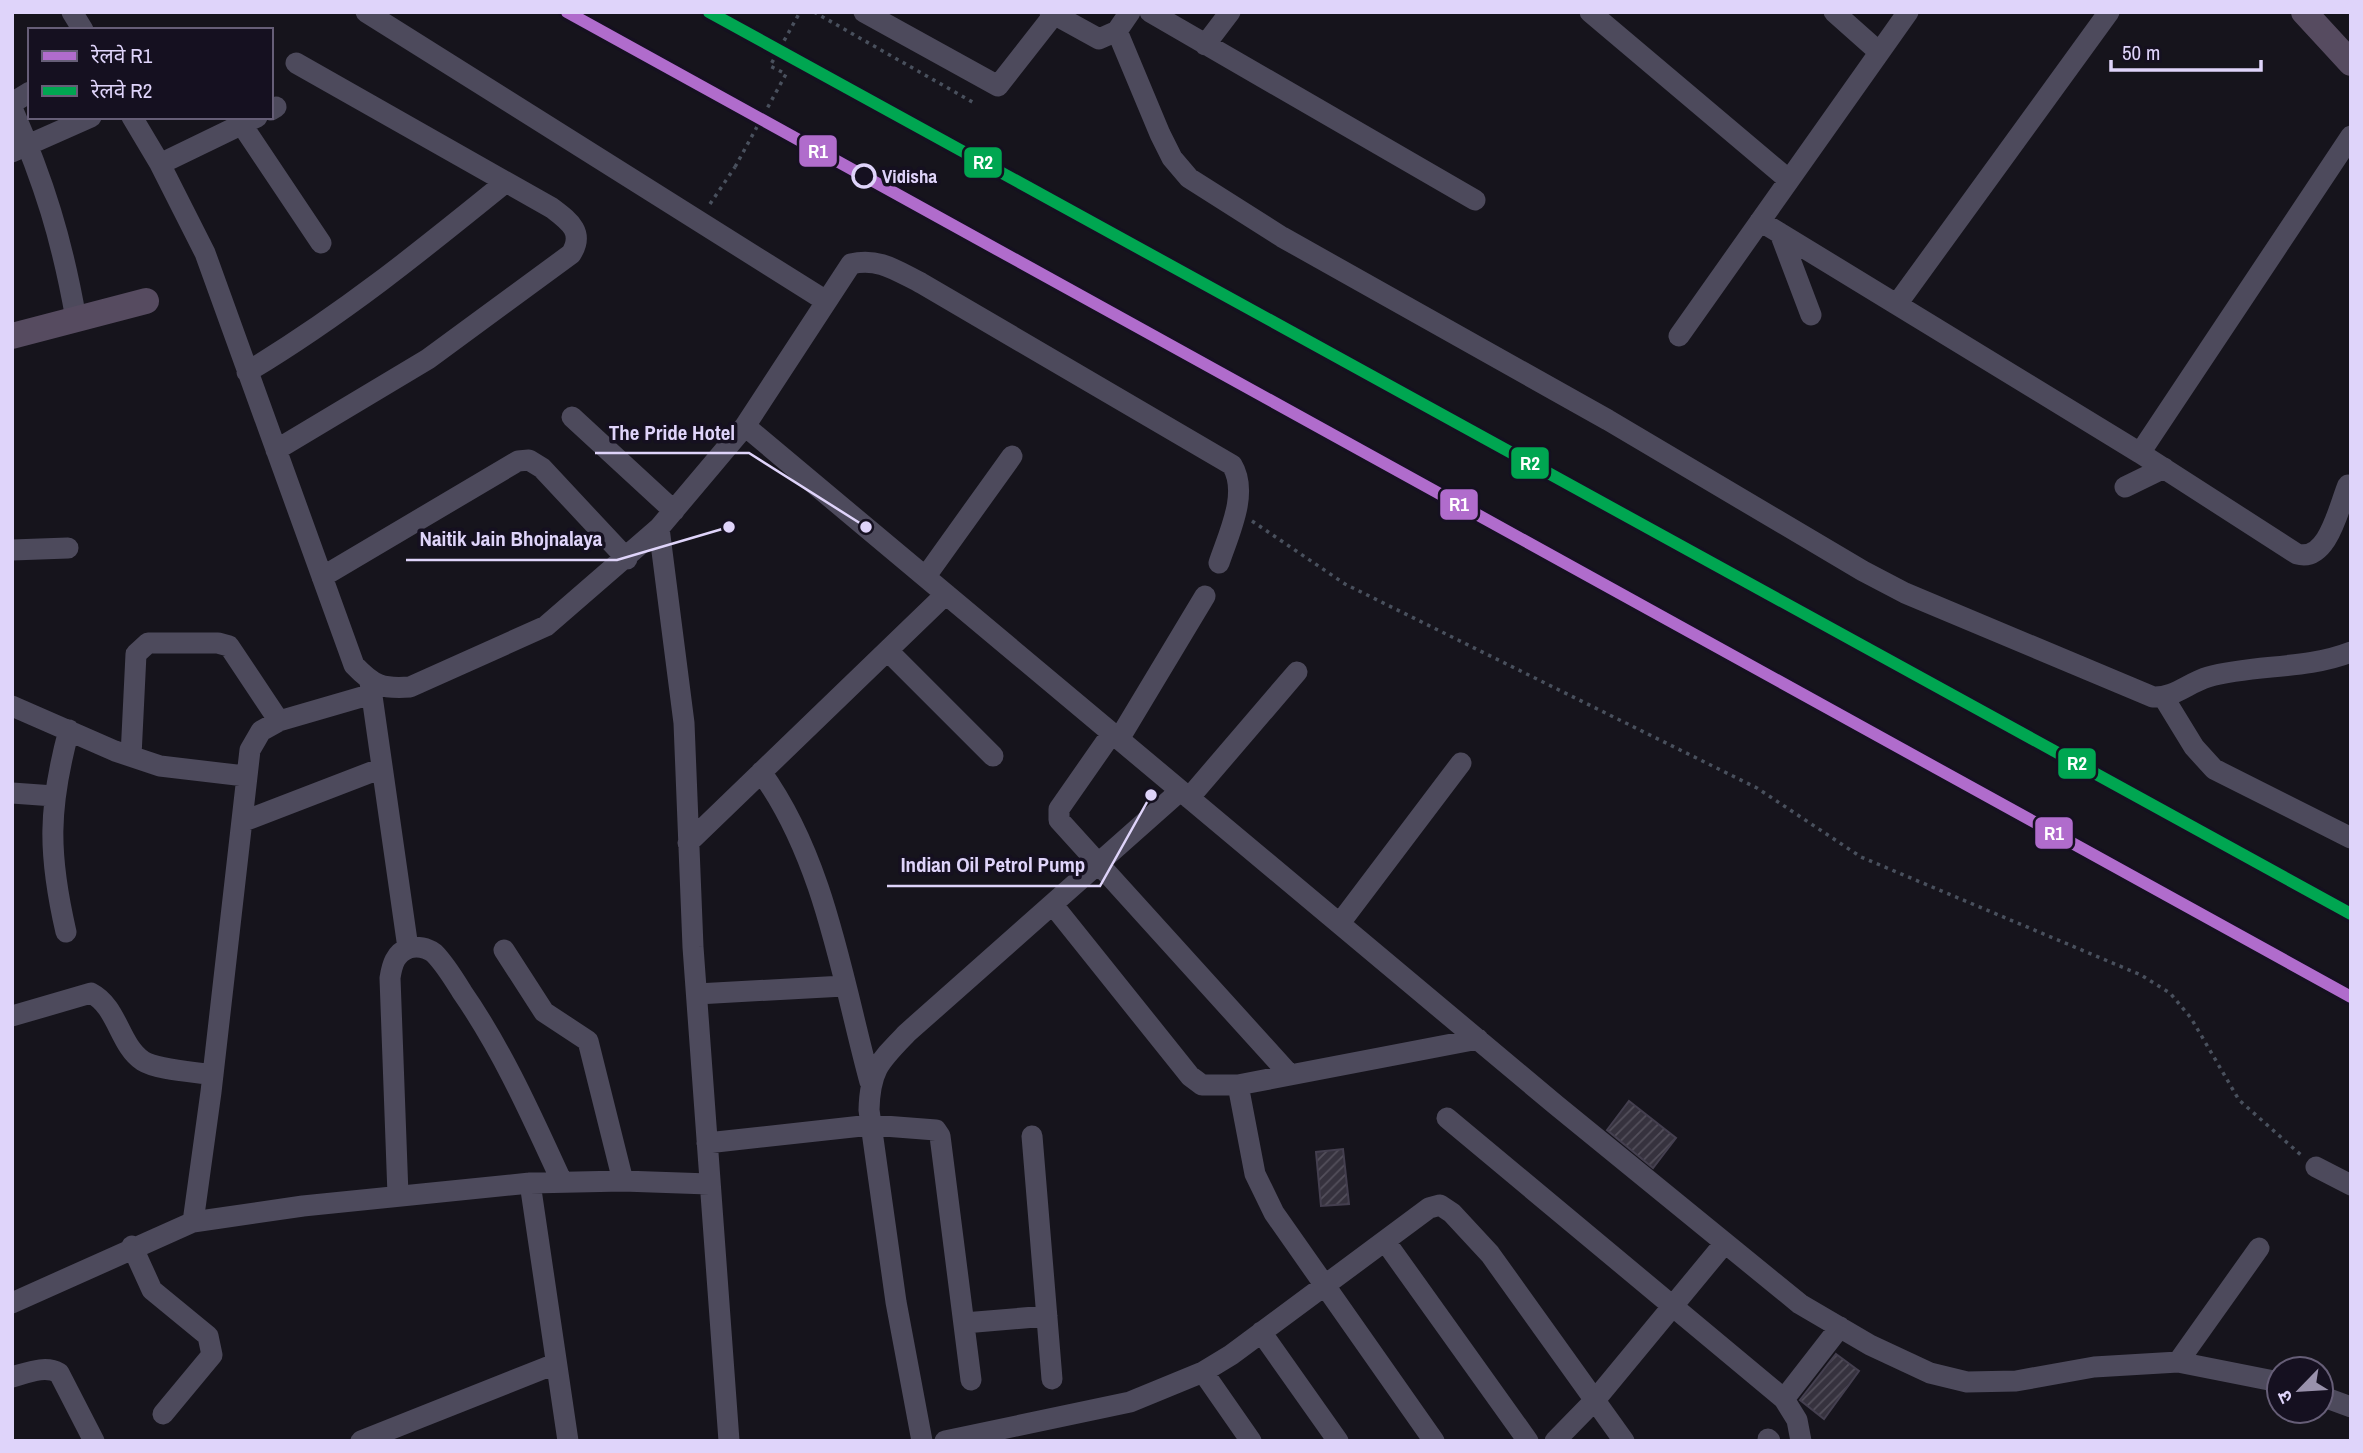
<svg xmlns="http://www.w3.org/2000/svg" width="2363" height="1453" viewBox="0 0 2363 1453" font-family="'Archivo Narrow','Noto Sans Devanagari',sans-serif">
<defs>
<pattern id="building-hatch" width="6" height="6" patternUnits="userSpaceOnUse" patternTransform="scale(1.75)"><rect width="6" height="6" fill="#36323e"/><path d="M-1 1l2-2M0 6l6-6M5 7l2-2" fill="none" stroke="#534f5b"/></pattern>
</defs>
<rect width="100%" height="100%" fill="#16141c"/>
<path fill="url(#building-hatch)" stroke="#443f4f" stroke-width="2" d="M1629,1101l47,37 -23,30 -46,-38z
M1343,1149l6,55 -28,2 -5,-54z
M1836,1354l23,17 -35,48 -24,-19z"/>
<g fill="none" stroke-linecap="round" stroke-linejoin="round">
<path stroke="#49505d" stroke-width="3.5" stroke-dasharray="3.5 5" stroke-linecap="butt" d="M814,12l162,92
M710,204l25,-37
M1252,521l93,63 412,204 104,69 280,118 29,18 21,25 48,82 62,55"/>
<path stroke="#4d4a5c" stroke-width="21" d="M72,12l11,18
M366,12l460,289
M864,12l134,74 58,-74
M1050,12l49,27 18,-8 13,-19
M1150,12l325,188
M1590,12l199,168
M1834,12l45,40
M1117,31l43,103 12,24 17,20 93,59 326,183 255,151 42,22 248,104c21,1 35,-14 55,-20 46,-13 97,-7 143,-25
M1205,45l25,-33
M12,103l18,-11
M12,108c32,74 50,131 64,211
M271,110l5,-3
M132,117l28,47 45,89 149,412c20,21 28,24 56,22l136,-61 113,-98 86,-102 106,-162c27,-7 46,7 70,19l311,182c17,28 -3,68 -13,98
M242,125l79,118
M12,152l79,-35
M160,164l97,-47
M1760,221l380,232 157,101c31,9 42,-48 51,-69
M1780,233l31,82
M1897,304l212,-292
M1679,336l229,-324
M247,372c95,-57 174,-121 259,-190
M572,417l102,94
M745,426l811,679 244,199 70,41 60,28 37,9 49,-1 78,-14 84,-5 101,20
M276,450l152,-91 143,-105c14,-22 -2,-33 -19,-46l-256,-145
M2140,453l211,-317
M2125,487l39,-19
M659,528l25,195 9,224 36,494
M12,550l56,-2
M926,576l86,-120
M322,577l196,-116 11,-1 13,8 85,91
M888,651l105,105
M370,682l38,266
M2164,698l30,49 20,22 137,69
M12,706l103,45 45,15 85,10
M1112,733l-53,76v11l231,255
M1119,739l86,-143
M131,756l5,-102 12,-11h70l11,3 50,75
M761,772c64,88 81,207 109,310
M12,793l42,3
M1189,798l108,-126
M244,821l138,-53
M688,843l258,-249
M1053,905l137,171 12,9h36l240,-46
M1340,923l121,-160
M66,932c-18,-78 -18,-124 3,-202
M504,950l40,62 44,29 35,140
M697,994l147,-8
M12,1016l79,-23c27,14 28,52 52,68 14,9 53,11 70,14
M1238,1085l17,89 19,39 160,228
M1447,1118l337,281 13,21 4,21
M1032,1136l20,243
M707,1143l164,-18 65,5 4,6 31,244
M2316,1167l35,18
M530,1183l38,258
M398,1195l-8,-217c2,-13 5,-25 19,-30 8,-2 18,0 25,5 11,11 20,26 28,39 41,59 70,125 100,190
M193,1222l18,-130 39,-342 11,-19 18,-10 93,-27
M1385,1241l143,200
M132,1246l20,44 56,46 4,19 -49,59
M12,1303l181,-81 110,-16 227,-23 93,-2 86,3
M964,1323l83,-7
M1261,1332l77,109
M2178,1362l81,-114
M1203,1372l48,69
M12,1377c15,-4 33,-12 47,-4l35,68
M2321,1396l30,11
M1784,1399l56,-72
M1768,1439l2,2
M361,1441l194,-77
M922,1441l-26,-139 -27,-192c1,-41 11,-49 38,-77l273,-242
M945,1441l185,-39 73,-30 28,-17 198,-147 11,-3 12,8 38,41 134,187
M1555,1441l40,-41 129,-156"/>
<path stroke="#564b60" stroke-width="26" d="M2304,12l47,51
M12,336l134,-35"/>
<g stroke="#475464" stroke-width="8">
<path id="rail" d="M567,12l1784,985"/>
</g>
<use href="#rail" stroke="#151020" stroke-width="5" stroke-dasharray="16" stroke-linecap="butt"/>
<path stroke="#49505d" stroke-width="3.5" stroke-dasharray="3.5 5" stroke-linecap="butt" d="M735,167l51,-93 -16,-8 30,-54"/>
<g stroke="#151020" stroke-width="18">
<path id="rail-1" d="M567,12l1784,985"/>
</g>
<g stroke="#151020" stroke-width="18">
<path id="rail-2" d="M709,12l1642,902"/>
</g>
<use href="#rail-1" stroke="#b06ccc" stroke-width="12"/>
<use href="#rail-2" stroke="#00a651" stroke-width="12"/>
</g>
<circle fill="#151020" stroke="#dfd4fa" stroke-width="3.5" cx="864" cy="176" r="11"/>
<g text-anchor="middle" stroke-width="7" stroke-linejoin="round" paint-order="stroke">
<g font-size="19" font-weight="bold" fill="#dfd4fa" stroke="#151020" text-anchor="start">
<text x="882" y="183">Vidisha</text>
</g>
</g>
<path fill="none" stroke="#dfd4fa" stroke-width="2.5" d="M866 527L749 453H595M729 527L617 560H406M1151 795L1100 886H887"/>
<g fill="#dfd4fa" stroke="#151020" stroke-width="2.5">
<circle cx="866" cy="527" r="7"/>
<circle cx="729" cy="527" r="7"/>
<circle cx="1151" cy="795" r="7"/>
</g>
<g font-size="21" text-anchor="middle" font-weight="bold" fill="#dfd4fa" stroke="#151020" stroke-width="7" stroke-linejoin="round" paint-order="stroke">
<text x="672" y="440">The Pride Hotel</text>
<text x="511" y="546">Naitik Jain Bhojnalaya</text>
<text x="993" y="872">Indian Oil Petrol Pump</text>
</g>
<g stroke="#151020" stroke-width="2.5">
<rect x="798" y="134" width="40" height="34" rx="7" fill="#b06ccc"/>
<rect x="963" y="146" width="40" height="33" rx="7" fill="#00a651"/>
<rect x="1510" y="446" width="40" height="34" rx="7" fill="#00a651"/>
<rect x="1439" y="488" width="40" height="33" rx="7" fill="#b06ccc"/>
<rect x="2057" y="747" width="40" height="33" rx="7" fill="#00a651"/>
<rect x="2034" y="816" width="40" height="34" rx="7" fill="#b06ccc"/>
</g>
<g font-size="19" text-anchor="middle" font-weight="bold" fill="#fff">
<text x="818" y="158">R1</text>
<text x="983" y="169">R2</text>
<text x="1530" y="470">R2</text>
<text x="1459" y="511">R1</text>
<text x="2077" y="770">R2</text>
<text x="2054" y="840">R1</text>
</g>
<rect width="2363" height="1453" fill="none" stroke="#dfd4fa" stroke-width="28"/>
<rect x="28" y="28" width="245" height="91" fill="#151020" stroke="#665e77" stroke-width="2"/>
<rect x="42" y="51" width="35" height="10" fill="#b06ccc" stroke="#665e77" stroke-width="2"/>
<text x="91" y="63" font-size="21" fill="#dfd4fa">रेलवे R1</text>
<rect x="42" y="86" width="35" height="10" fill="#00a651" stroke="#665e77" stroke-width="2"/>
<text x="91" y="98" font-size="21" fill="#dfd4fa">रेलवे R2</text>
<g transform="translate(2300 1390) rotate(245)"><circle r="33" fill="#151020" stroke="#665e77" stroke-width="2"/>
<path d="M0-5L12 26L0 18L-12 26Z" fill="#9991ac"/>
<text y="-10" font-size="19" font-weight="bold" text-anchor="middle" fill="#dfd4fa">उ</text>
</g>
<path d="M2111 60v10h150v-10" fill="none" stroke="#dfd4fa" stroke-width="3.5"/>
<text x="2122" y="60" font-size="21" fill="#dfd4fa" stroke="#151020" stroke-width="5" paint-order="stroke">50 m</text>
</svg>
